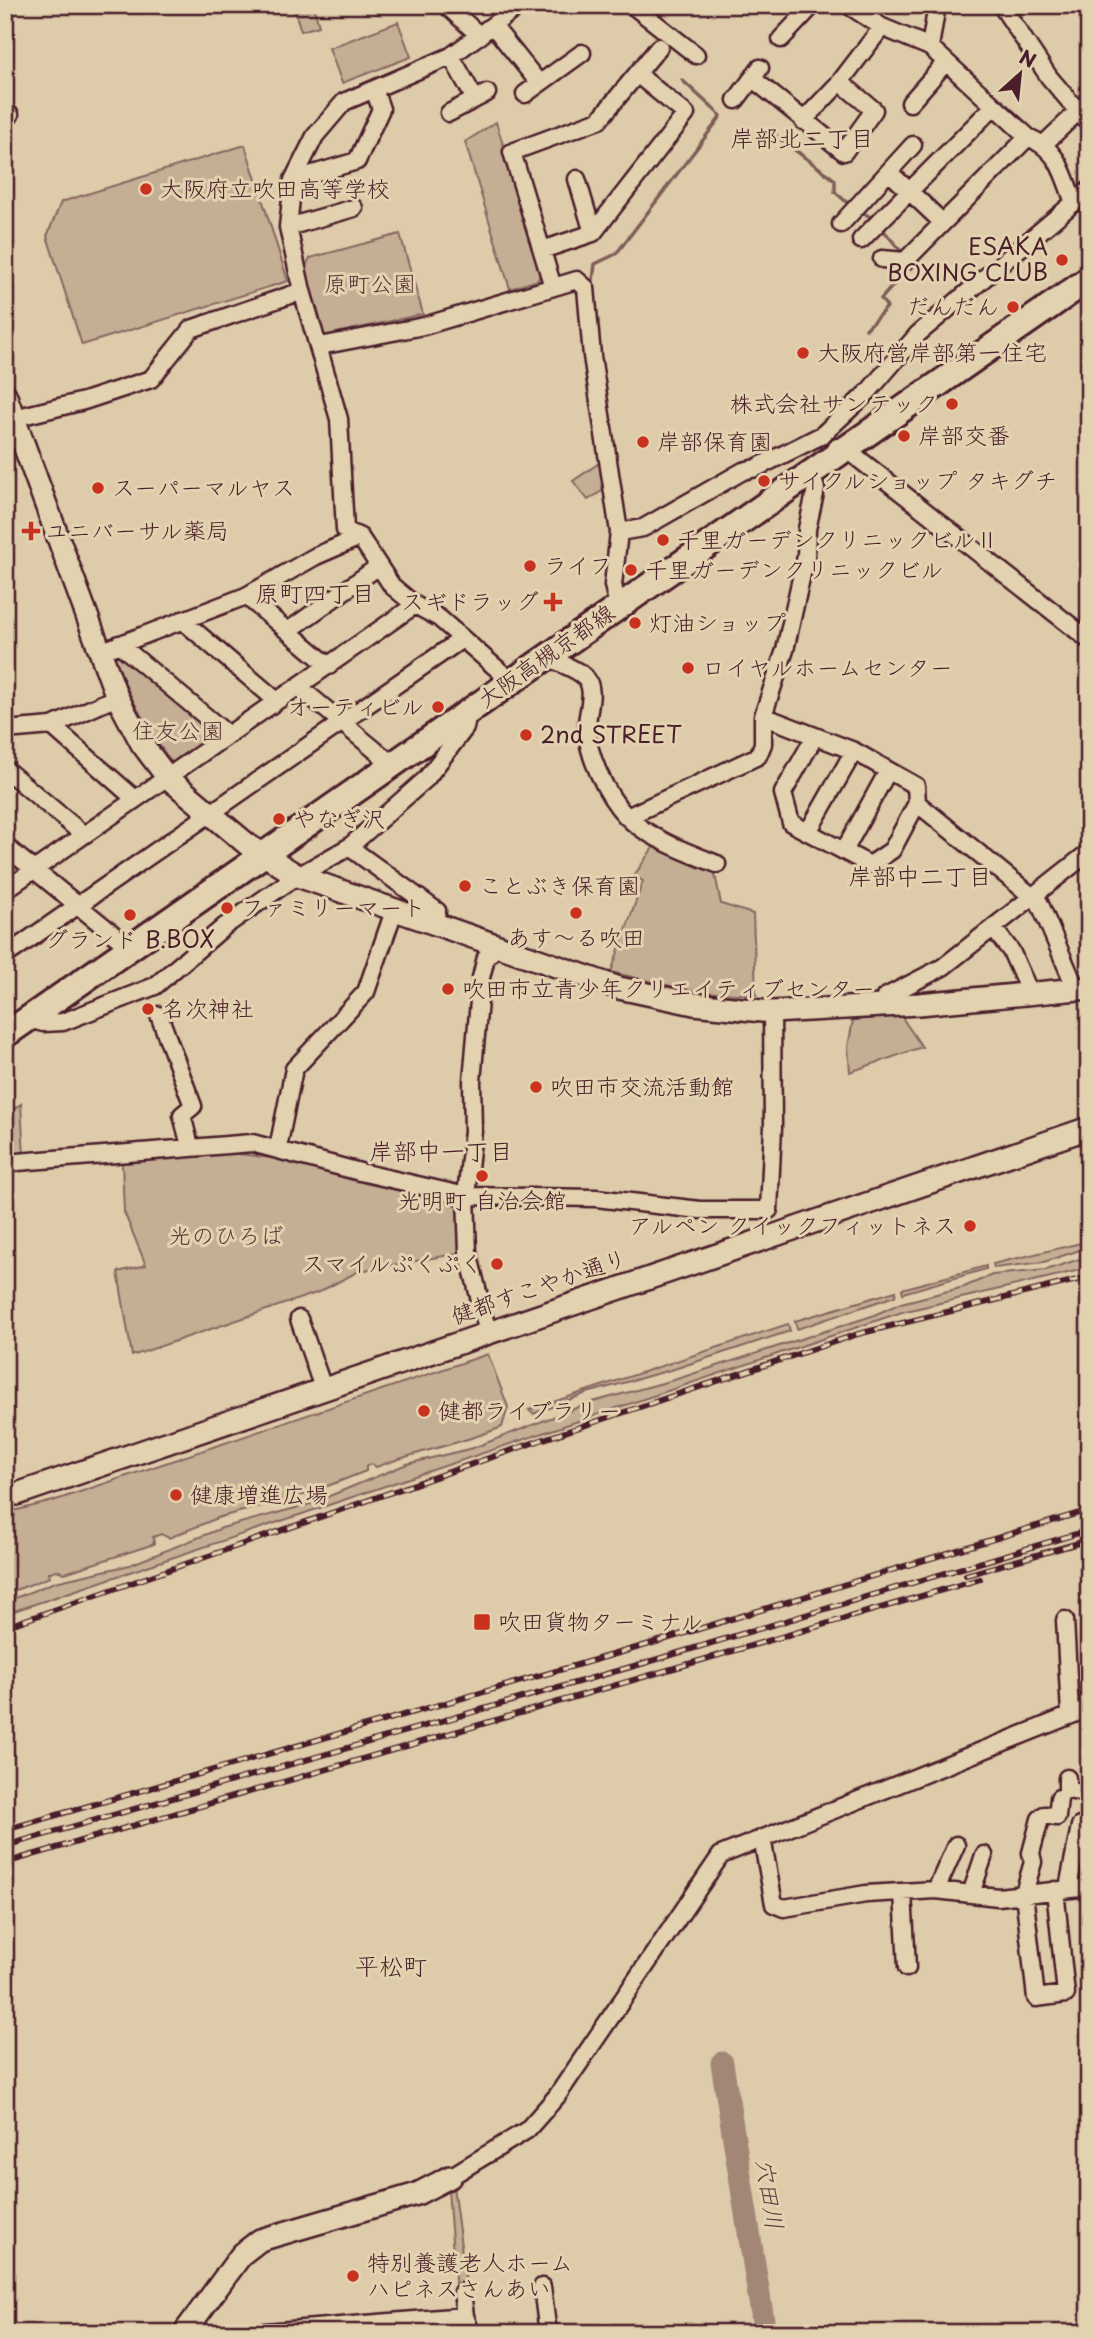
<svg xmlns="http://www.w3.org/2000/svg" width="1094" height="2338" viewBox="0 0 1094 2338" font-family="'Playpen Sans','Klee One',sans-serif">
<rect width="100%" height="100%" fill="#ddcbaa"/>
<filter id="ink" filterUnits="userSpaceOnUse"><feTurbulence type="fractalNoise" baseFrequency=".0143" numOctaves="2"/><feDisplacementMap in="SourceGraphic" scale="14" xChannelSelector="R" yChannelSelector="G"/><feConvolveMatrix kernelMatrix="1 2 1 2 8 2 1 2 1" color-interpolation-filters="sRGB"/></filter>
<g filter="url(#ink)">
<path fill="#c4ae94" stroke="#876660" stroke-width="2" d="M293,5h20l6,21 -18,5z
M398,22l13,35 -69,26 -13,-35z
M496,122l46,148 -4,10 -28,9 -45,-147z
M245,145l43,136 -206,64 -35,-109 14,-34z
M400,234l23,80 -100,22 -19,-67 6,-11z
M605,459l3,28 -20,13 -15,-19z
M122,653l95,78 -1,5 -42,29c-27,-34 -45,-69 -60,-108z
M656,843l58,26 7,35 32,10 3,81 -59,-3 -86,-20 32,-91 -9,-5z
M901,1016l21,31 -72,25 -2,-25 5,-27z
M21,1104l3,51 -19,1v-40z
M230,1153l42,5 183,47 5,5 1,43 -102,18 -40,21 -187,64 -14,-84 28,-7 -22,-53 -2,-49z
M1089,1241v6l-45,15 -50,6 -1,-4z
M1089,1256v12l-187,44 -897,302v-12l50,-20 75,-17 92,-37 88,-24 97,-40 66,-16 116,-45 88,-24 195,-63 29,-13 63,-16 28,-12 54,-5z
M986,1266v3l-83,24 -1,-4z
M896,1291l-1,5 -98,33 -2,-8z
M788,1324l2,7 -116,38 -87,24 -54,21 -4,-4z
M488,1354l20,53 -6,20c-41,17 -85,24 -126,40l-4,-3 -6,2v5l-59,23 -37,9 -2,-5 -6,3v5l-42,11 -51,21 -8,-4 -8,3 1,7 -89,29 -9,-3 -8,3 2,4 -45,17v-81l48,-12z
M453,2186l14,105 -11,1 -8,-102z"/>
<g fill="none" stroke-linecap="round" stroke-linejoin="round">
<path stroke="#7f5d59" stroke-width="3.5" d="M740,128l25,14 6,-10 64,48v12l16,14
M858,210l18,10
M880,226l24,29
M592,289l3,-25 21,-10 103,-135 1,-4 -38,-35
M866,329l21,-22 -6,-8 29,-33"/>
<path stroke="#a28777" stroke-width="23" d="M722,2063l43,270"/>
<g stroke="#4a1f2b" stroke-width="21">
<path id="street" d="M446,5l34,31
M632,5l64,50
M848,5l34,22 48,20 98,90c31,13 35,36 46,66
M1001,5l48,72 40,47
M494,27l45,56
M781,39l32,-34
M930,47l7,-42
M451,56l24,43
M753,79l91,73 30,-42 -34,-28
M525,94l57,-41
M736,100l24,-32
M910,103l36,-41
M449,113l38,-20
M5,117l5,-2
M803,121l37,-39 42,-55
M1044,144l45,-43
M889,172l53,50
M577,179l16,54
M293,180l64,-19 24,-52 -7,-20
M841,224l72,-79
M288,227l66,-19
M861,240l133,-134
M542,250l51,-17 93,-119 -49,-40
M882,259l23,2 123,-124
M553,287l-41,-135 87,-32 60,-73
M320,346l104,-20 153,-46 9,8 6,68 27,176 -6,53 5,21
M14,418l70,-17 67,-22 40,-50 111,-38
M837,447l18,9 234,184
M619,532l24,-4 100,-57 13,-3 66,-33 46,-43 50,-58 171,-144
M246,596l83,70
M182,620l95,81
M288,631l91,-65
M119,644l109,91
M100,652l146,-56 70,-40 44,-19
M547,656c10,7 29,12 38,21 11,12 3,32 2,47 -2,28 20,72 39,92 22,22 63,37 91,48
M510,680l-71,-62 -24,-13 -23,-19 -32,-49 -15,-7 -6,-111 -37,-128 -14,-64 5,-47 22,-44 29,-34 107,-46 69,-51
M299,687l93,77
M763,716l91,35 62,35 1,17 122,99 37,87
M52,726l83,73
M5,730l47,-4 65,-29
M815,736l-32,57 8,30 79,42 22,-15 25,-47
M5,769l79,66
M627,817l131,-61 5,-12v-28l22,-66 21,-94 1,-27 9,-40 -5,-17
M808,832l46,-81
M5,846l124,101
M349,847l88,64 -4,13
M844,851l44,-80
M5,890l410,-285
M993,928l18,23 19,42
M5,956l457,-317
M896,1005l-11,-8 58,-30 146,-115
M159,1015l34,91 -11,9 8,31
M29,1019l14,4 20,-1 92,-36 70,-60 66,-46 58,-33 77,-68 39,-51 3,-17
M278,1148l16,-79 72,-77 28,-81
M5,1163l247,-20 108,29 106,24 130,2 104,12h69l4,-83 -1,-115
M299,1319l24,69
M488,1333l-20,-81 -2,-56 7,-65 -1,-50 9,-103 5,-21 11,-10
M1065,1620l5,94
M1067,1778v12l22,4
M762,1838l12,66 10,4 82,-14 70,-4 62,7 91,-10
M1068,1888l12,-62 9,1
M936,1890l20,-45
M1055,1890l11,104 -30,4 -12,-105 9,-31 -2,-9 9,-34 4,-4 13,2 2,-19
M903,1892l4,76
M971,1894l13,-39
M450,2177l77,-47 30,-34 164,-241 368,-147
M542,2287l6,46
M462,2292l3,24
M253,2333l212,-17 6,17"/>
</g>
<g stroke="#4a1f2b" stroke-width="26">
<path id="secondary" d="M5,394l112,303 25,47 25,33 81,68 50,31 321,112 75,16 78,8 147,-8 170,-16
M5,1492l12,2 1072,-366
M184,2333l58,-79 18,-14 157,-46 33,-17"/>
</g>
<g stroke="#4a1f2b" stroke-width="30">
<path id="primary" d="M5,1035l1084,-756"/>
</g>
<use href="#street" stroke="#e3d2af" stroke-width="16"/>
<use href="#secondary" stroke="#e3d2af" stroke-width="21"/>
<use href="#primary" stroke="#e3d2af" stroke-width="24"/>
<g stroke="#4a1f2b" stroke-width="6">
<path id="rail" d="M966,1575l123,-35
M5,1627l536,-187 317,-106 231,-57
M5,1830l638,-184 446,-136
M5,1846l643,-184 441,-132
M5,1863l975,-284"/>
</g>
<use href="#rail" stroke="#e3d2af" stroke-width="3.5" stroke-dasharray="10" stroke-linecap="butt"/>
</g>
</g>
<g fill="#c8321e" stroke="#e3d2af" stroke-width="2.5">
<circle cx="146" cy="189" r="7"/>
<circle cx="1062" cy="260" r="7"/>
<circle cx="1013" cy="307" r="7"/>
<circle cx="803" cy="353" r="7"/>
<circle cx="952" cy="404" r="7"/>
<circle cx="904" cy="436" r="7"/>
<circle cx="643" cy="442" r="7"/>
<circle cx="764" cy="481" r="7"/>
<circle cx="98" cy="488" r="7"/>
<path d="M27.5 520.5h7v7h7v7h-7v7h-7v-7h-7v-7h7z"/>
<circle cx="663" cy="540" r="7"/>
<circle cx="530" cy="566" r="7"/>
<circle cx="631" cy="570" r="7"/>
<path d="M549.5 591.5h7v7h7v7h-7v7h-7v-7h-7v-7h7z"/>
<circle cx="635" cy="623" r="7"/>
<circle cx="688" cy="668" r="7"/>
<circle cx="438" cy="707" r="7"/>
<circle cx="526" cy="735" r="7"/>
<circle cx="279" cy="819" r="7"/>
<circle cx="465" cy="886" r="7"/>
<circle cx="227" cy="908" r="7"/>
<circle cx="576" cy="913" r="7"/>
<circle cx="130" cy="915" r="7"/>
<circle cx="448" cy="989" r="7"/>
<circle cx="148" cy="1009" r="7"/>
<circle cx="536" cy="1087" r="7"/>
<circle cx="482" cy="1176" r="7"/>
<circle cx="970" cy="1226" r="7"/>
<circle cx="497" cy="1264" r="7"/>
<circle cx="424" cy="1411" r="7"/>
<circle cx="176" cy="1495" r="7"/>
<rect x="473" y="1613" width="18" height="18" rx="3.5"/>
<circle cx="353" cy="2276" r="7"/>
</g>
<g text-anchor="middle" stroke-width="6" stroke-linejoin="round" paint-order="stroke">
<g font-size="23" fill="#4a1f2b" stroke="#e3d2af" text-anchor="start">
<text x="160" y="197">大阪府立吹田高等学校</text>
<text x="1048" y="255" text-anchor="end">ESAKA<tspan x="1048" dy="26">BOXING CLUB</tspan></text>
<text x="999" y="315" text-anchor="end">だんだん</text>
<text x="817" y="361">大阪府営岸部第一住宅</text>
<text x="938" y="412" text-anchor="end">株式会社サンテック</text>
<text x="918" y="444">岸部交番</text>
<text x="657" y="450">岸部保育園</text>
<text x="778" y="489">サイクルショップ タキグチ</text>
<text x="112" y="496">スーパーマルヤス</text>
<text x="45" y="539">ユニバーサル薬局</text>
<text x="677" y="548">千里ガーデンクリニックビルⅡ</text>
<text x="544" y="574">ライフ</text>
<text x="645" y="578">千里ガーデンクリニックビル</text>
<text x="539" y="610" text-anchor="end">スギドラッグ</text>
<text x="649" y="631">灯油ショップ</text>
<text x="702" y="676">ロイヤルホームセンター</text>
<text x="424" y="715" text-anchor="end">オーティビル</text>
<text x="540" y="743">2nd STREET</text>
<text x="293" y="827">やなぎ沢</text>
<text x="479" y="894">ことぶき保育園</text>
<text x="241" y="916">ファミリーマート</text>
<text x="576" y="946" text-anchor="middle">あす～る吹田</text>
<text x="130" y="948" text-anchor="middle">グランド B.BOX</text>
<text x="462" y="997">吹田市立青少年クリエイティブセンター</text>
<text x="162" y="1017">名次神社</text>
<text x="550" y="1095">吹田市交流活動館</text>
<text x="482" y="1209" text-anchor="middle">光明町 自治会館</text>
<text x="956" y="1234" text-anchor="end">アルペン クイックフィットネス</text>
<text x="483" y="1272" text-anchor="end">スマイルぷくぷく</text>
<text x="438" y="1419">健都ライブラリー</text>
<text x="190" y="1503">健康増進広場</text>
<text x="498" y="1630">吹田貨物ターミナル</text>
<text x="367" y="2271">特別養護老人ホーム<tspan x="367" dy="26">ハピネスさんあい</tspan></text>
</g>
<g font-size="23" fill="#5c343b" stroke="#e3d2af">
<text x="370" y="292">原町公園</text>
<text x="178" y="739">住友公園</text>
<text x="226" y="1244">光のひろば</text>
</g>
<g font-size="23" fill="#4a1f2b" stroke="#e3d2af">
<text transform="translate(546 656) rotate(-35)" y="8">大阪高槻京都線</text>
<text transform="translate(539 1287) rotate(-19)" y="8">健都すこやか通り</text>
</g>
<g font-size="24" fill="#4a1f2b" stroke="#e3d2af">
<text x="802" y="147">岸部北二丁目</text>
<text x="315" y="602">原町四丁目</text>
<text x="920" y="885">岸部中二丁目</text>
<text x="441" y="1160">岸部中一丁目</text>
<text x="391" y="1975">平松町</text>
</g>
<g font-size="24" font-style="italic" fill="#60393e" stroke="#e3d2af">
<text transform="translate(769 2194) rotate(81)" y="8">穴田川</text>
</g>
</g>
<rect width="1094" height="2338" fill="none" stroke="#e3d2af" stroke-width="28"/>
<rect x="14" y="14" width="1066" height="2310" fill="none" stroke="#4a1f2b" stroke-width="2.5" filter="url(#ink)"/>
<g transform="translate(1020 74) rotate(27)" stroke="#e3d2af" stroke-width="5" paint-order="stroke">
<path d="M0-5L12 26L0 18L-12 26Z" fill="#4a1f2b"/>
<text y="-10" font-size="19" font-weight="bold" text-anchor="middle" fill="#4a1f2b">N</text>
</g>
</svg>
